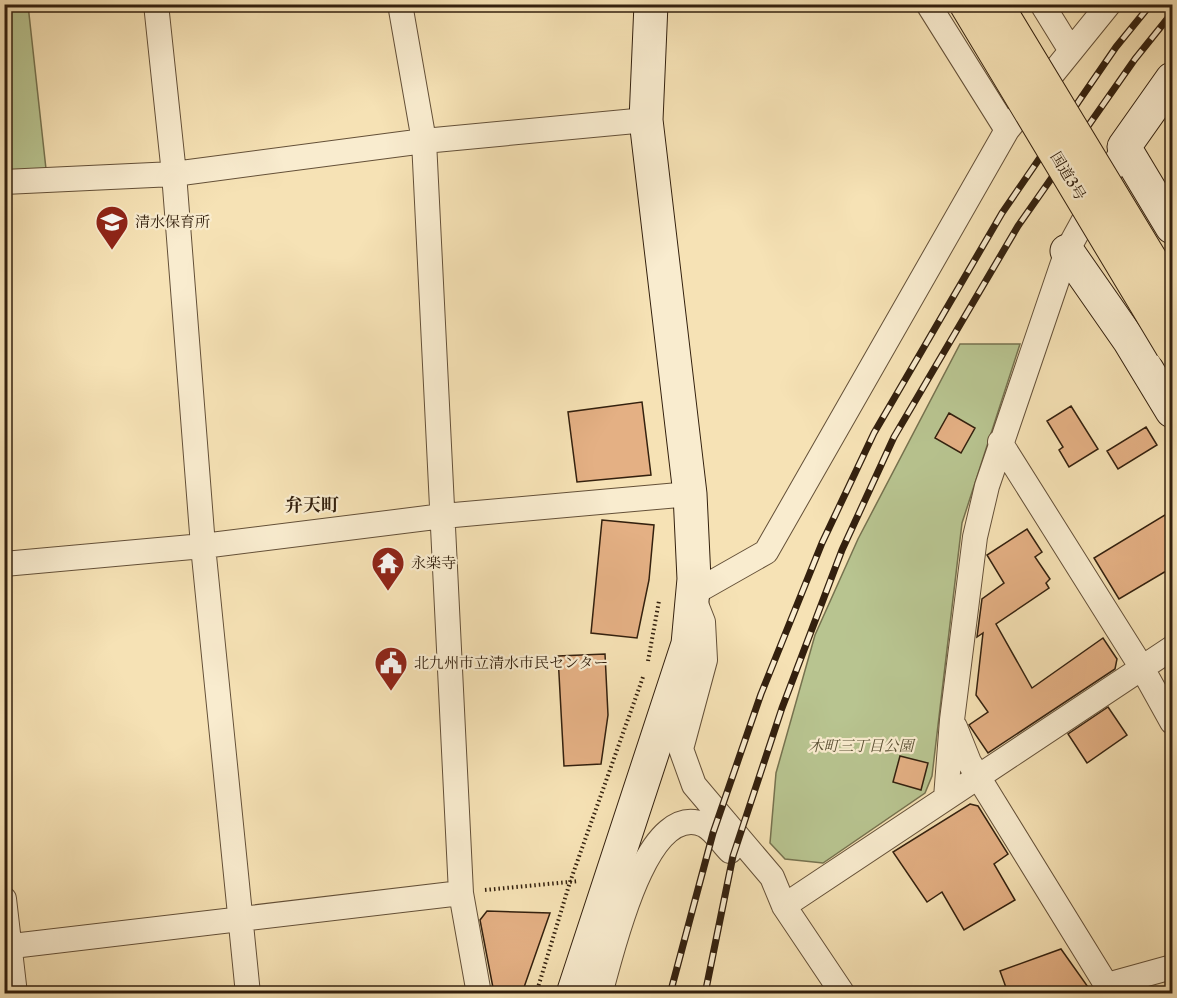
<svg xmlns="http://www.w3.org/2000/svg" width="1177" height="998" viewBox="0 0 1177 998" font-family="'Libre Caslon Text','Noto Serif JP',serif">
<rect width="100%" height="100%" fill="#f6e2b5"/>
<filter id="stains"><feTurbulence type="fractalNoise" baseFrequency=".00333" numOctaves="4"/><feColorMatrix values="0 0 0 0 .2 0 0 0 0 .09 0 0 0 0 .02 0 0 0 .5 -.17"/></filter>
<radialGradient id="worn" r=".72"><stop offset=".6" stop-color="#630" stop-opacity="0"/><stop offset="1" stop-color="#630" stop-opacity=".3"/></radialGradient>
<path fill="#b8c490" stroke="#76724f" stroke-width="1.5" d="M5,5h23l18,164 -41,4z
M960,344h60l-58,179 -30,253 -7,17 -102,70 -38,-4 -15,-16 6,-70 39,-138 43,-96z"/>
<path fill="#e4b084" stroke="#33200e" stroke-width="1.5" d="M642,402l9,73 -74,7 -9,-70z
M1071,406l27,43 -29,18 -10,-17 4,-3 -16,-26z
M949,413l26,15 -14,25 -26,-15z
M1146,427l11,18 -39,24 -11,-18z
M1173,510v57l-54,32 -25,-41z
M602,520l52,5 -5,55 -12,58 -46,-5z
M1027,529l15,23 -7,5 15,22 -4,4 3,5 -53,36 36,64 71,-50 14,21 -2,10 -127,84 -19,-28 19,-13 -12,-17 7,-62 -6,4 5,-38 22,-16 -17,-28z
M605,654l3,61 -7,49 -37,2 -6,-110z
M1108,707l19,28 -40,28 -19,-29z
M900,756l28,7 -7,27 -28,-8z
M970,804l8,2 30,48 -14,10 21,36 -51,30 -22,-38 -15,10 -34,-50z
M487,911l63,2 -28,80h-28l-14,-73z
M1061,949l27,38 -20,6h-60l-8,-22z"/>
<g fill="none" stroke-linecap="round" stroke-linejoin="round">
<g stroke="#645038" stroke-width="26">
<path id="street" d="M156,4l18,170 29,372 45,448
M400,4l24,137 37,752 18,101
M928,4l79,126
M1042,4l29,47
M4,182l170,-8 250,-33 222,-21
M1000,442l142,226 30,54
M4,564l199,-18 240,-30 247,-22
M955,727l14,35 143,232
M946,798l6,-78 23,-183 12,-51 80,-235 57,-104
M4,899l11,95
M784,906l388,-258
M4,947l457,-54
M1107,985l65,-18
M600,994c11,-37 45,-196 104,-169 10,5 18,18 26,26
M843,994l-59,-88 -12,-29 -78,-92 -13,-36 24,-89 -2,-38 -11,-28 74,-42 241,-422 102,-126"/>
</g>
<g stroke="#33200e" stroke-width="35">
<path id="secondary" d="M1172,79l-48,68 48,80
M1067,251l62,89 43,71
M573,994l115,-350 6,-65 -4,-85 -44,-374 5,-116"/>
</g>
<path stroke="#33200e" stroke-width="4" stroke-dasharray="1.5 3" stroke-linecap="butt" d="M648,661l11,-60
M485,890l94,-9
M536,994l34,-112 73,-205"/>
<use href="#street" stroke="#f9eccf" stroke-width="24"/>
<use href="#secondary" stroke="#f9eccf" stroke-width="33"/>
<g stroke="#33200e" stroke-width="7">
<path id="rail" d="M670,994l43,-161 48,-139 61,-151 52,-110 128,-220 114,-166 35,-43
M705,994l28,-138 49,-148 60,-158 52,-113 124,-211 117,-167 37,-46"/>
</g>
<use href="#rail" stroke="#f9eccf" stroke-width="4.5" stroke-dasharray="14" stroke-linecap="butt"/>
<g stroke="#33200e" stroke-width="35" stroke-linecap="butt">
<path id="highway-bridge" d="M966,4l206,343
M996,4l176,291"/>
</g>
<use href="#highway-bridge" stroke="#f6e2b5" stroke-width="33"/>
</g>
<defs>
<g id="school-pin" transform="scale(1.725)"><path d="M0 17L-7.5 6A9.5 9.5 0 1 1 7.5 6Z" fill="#8f2418" stroke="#f9eccf"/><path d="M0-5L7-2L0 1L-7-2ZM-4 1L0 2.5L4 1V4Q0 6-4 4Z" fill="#fff"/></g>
<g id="temple-pin" transform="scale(1.725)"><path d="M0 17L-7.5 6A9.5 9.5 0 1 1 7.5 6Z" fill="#8f2418" stroke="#f9eccf"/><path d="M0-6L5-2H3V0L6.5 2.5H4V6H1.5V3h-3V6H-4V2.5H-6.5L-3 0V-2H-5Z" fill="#fff"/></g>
<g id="civic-pin" transform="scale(1.725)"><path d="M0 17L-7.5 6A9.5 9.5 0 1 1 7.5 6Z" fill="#8f2418" stroke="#f9eccf"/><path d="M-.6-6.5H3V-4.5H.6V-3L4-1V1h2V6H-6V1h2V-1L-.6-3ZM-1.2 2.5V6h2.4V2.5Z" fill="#fff"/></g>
</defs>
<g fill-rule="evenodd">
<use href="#school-pin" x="112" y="222"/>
<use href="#temple-pin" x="388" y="563"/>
<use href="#civic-pin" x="391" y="663"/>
</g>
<g text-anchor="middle" stroke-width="4.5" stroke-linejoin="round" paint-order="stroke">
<g font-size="15" fill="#33200e" stroke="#f9eccf">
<text transform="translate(1068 176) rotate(59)" y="5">国道3号</text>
</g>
<g font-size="15" fill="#33200e" stroke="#f9eccf" text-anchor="start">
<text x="135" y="227">清水保育所</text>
<text x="411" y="568">永楽寺</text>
<text x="414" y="668">北九州市立清水市民センター</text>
</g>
<g font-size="15" font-style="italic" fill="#5b5135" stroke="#f9eccf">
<text x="861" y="751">木町三丁目公園</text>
</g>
<g font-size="18" font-weight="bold" fill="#33200e" stroke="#f9eccf">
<text x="312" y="511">弁天町</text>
</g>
</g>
<rect width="1177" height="998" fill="none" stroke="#f6e2b5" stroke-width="24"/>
<rect x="6" y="6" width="1165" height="986" fill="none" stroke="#33200e" stroke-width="3"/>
<rect x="12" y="12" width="1153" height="974" fill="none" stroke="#33200e" stroke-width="1.5"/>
<rect width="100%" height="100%" filter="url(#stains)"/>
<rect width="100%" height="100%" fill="url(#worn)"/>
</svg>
